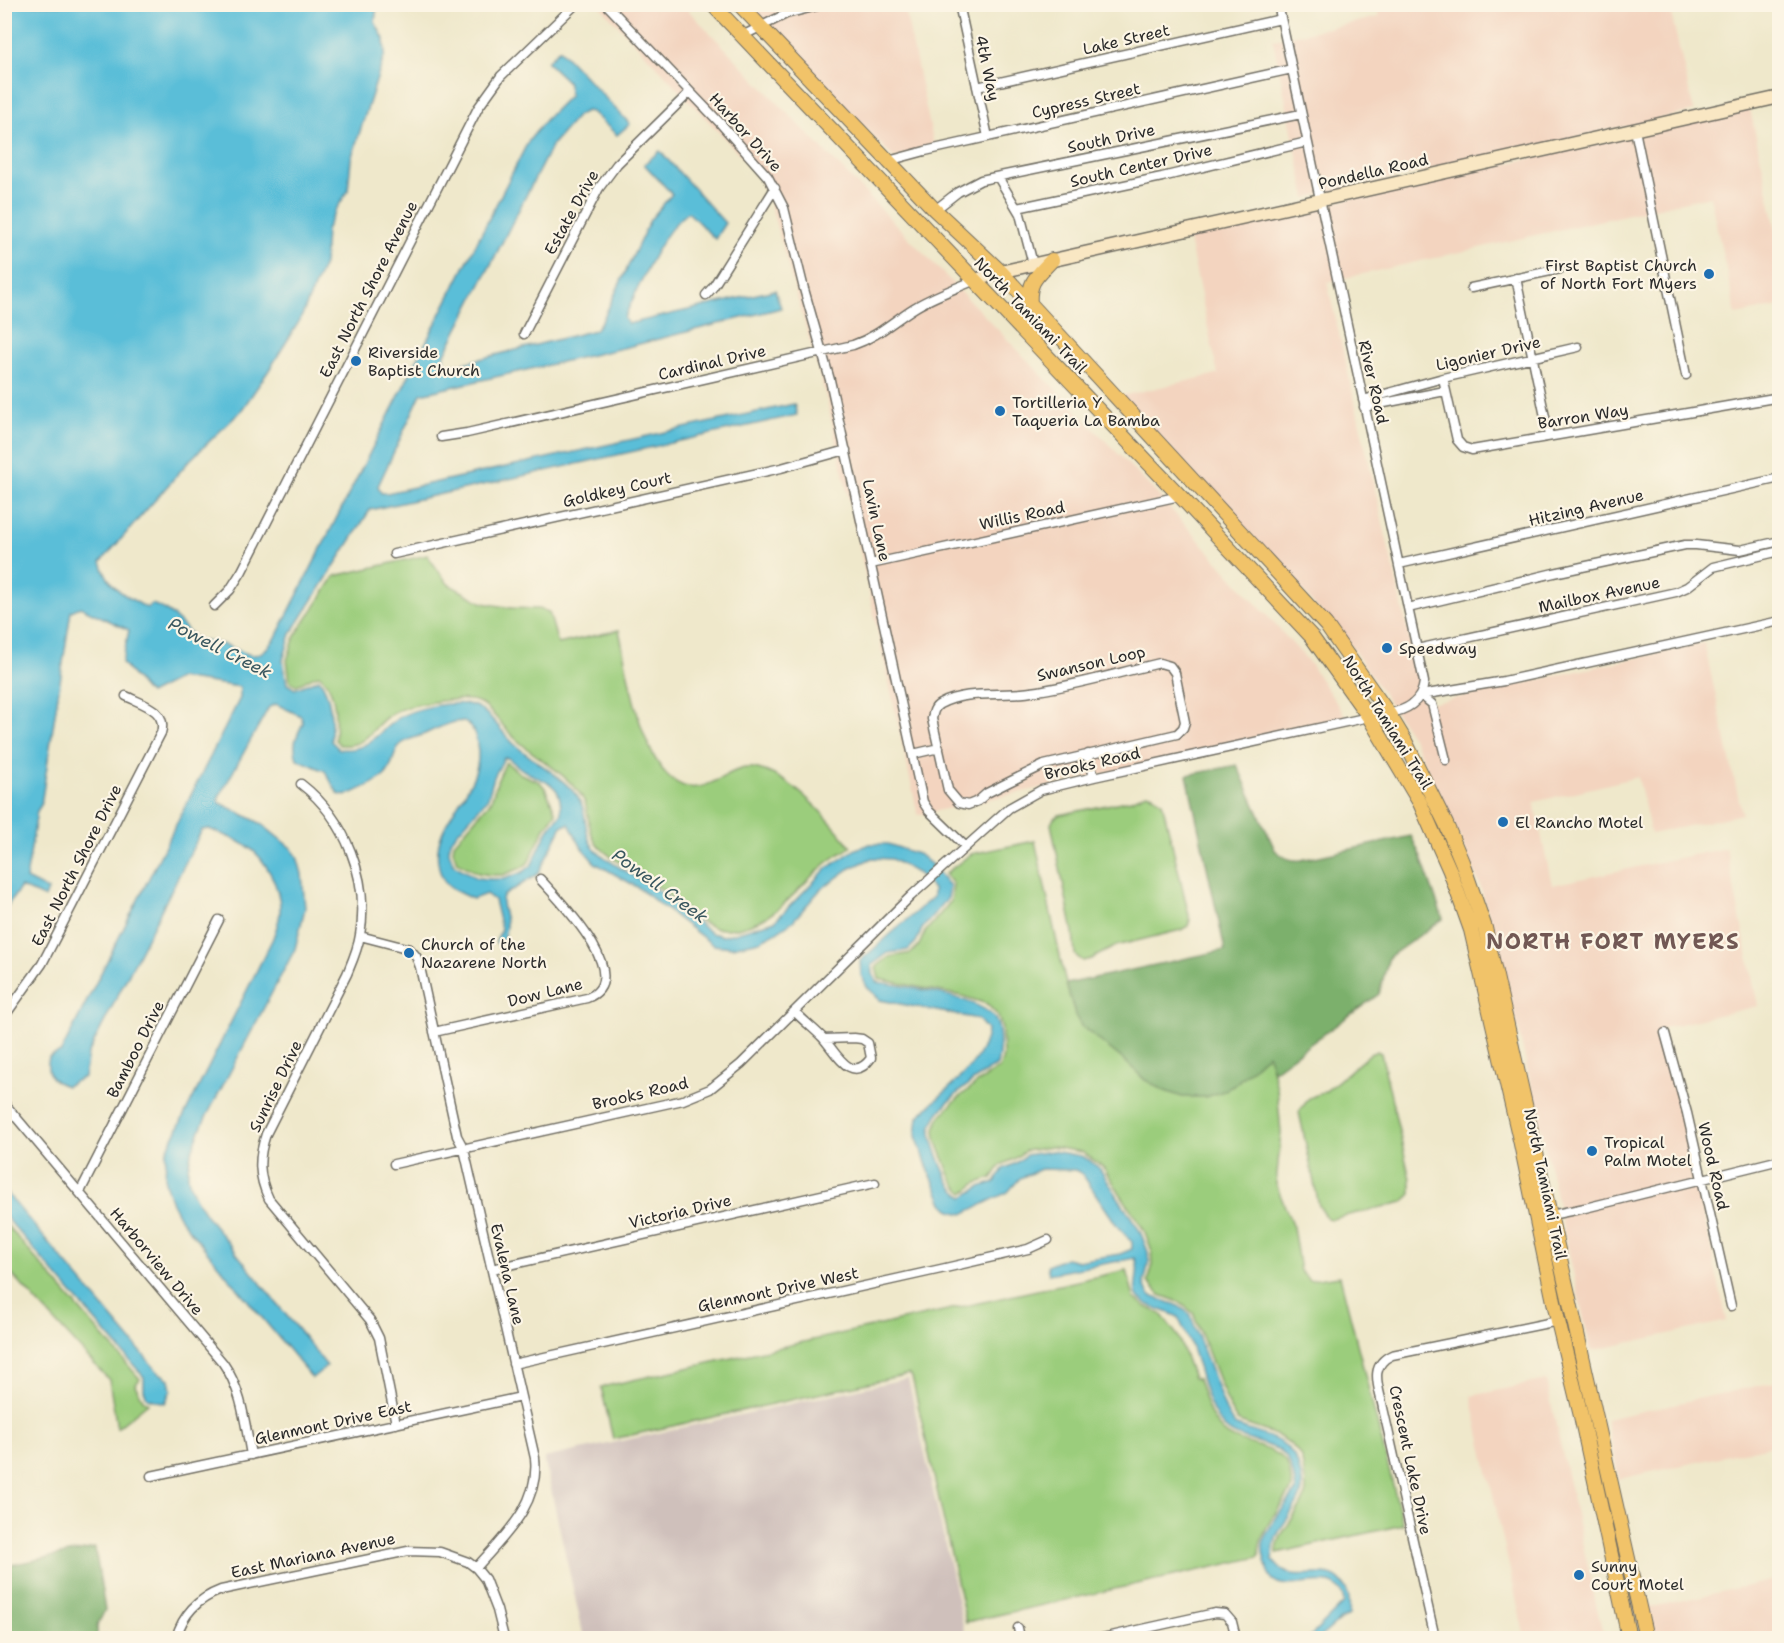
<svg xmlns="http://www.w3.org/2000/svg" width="1784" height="1643" viewBox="0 0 1784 1643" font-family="'Shantell Sans',sans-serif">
<rect width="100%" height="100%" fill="#fcf5e5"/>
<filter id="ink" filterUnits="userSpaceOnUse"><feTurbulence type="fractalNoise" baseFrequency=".0167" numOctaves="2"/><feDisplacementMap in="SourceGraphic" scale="12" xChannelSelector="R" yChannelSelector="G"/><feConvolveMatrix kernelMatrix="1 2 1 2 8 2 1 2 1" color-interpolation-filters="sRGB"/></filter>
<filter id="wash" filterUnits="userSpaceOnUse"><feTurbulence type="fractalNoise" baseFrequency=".008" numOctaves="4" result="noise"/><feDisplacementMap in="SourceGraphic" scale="24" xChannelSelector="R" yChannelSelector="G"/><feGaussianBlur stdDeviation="1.35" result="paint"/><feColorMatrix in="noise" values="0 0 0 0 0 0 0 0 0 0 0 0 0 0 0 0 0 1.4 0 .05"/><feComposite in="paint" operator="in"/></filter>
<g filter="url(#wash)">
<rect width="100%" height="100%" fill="#efe8cb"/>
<path fill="#f3d4bf" d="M599,5h84l476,491 149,165 40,59 -430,95 -91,-415 -58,-200 -11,-25 -11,-13z
M748,5h156l31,145 -40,9z
M1377,5h292l25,106 -388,87 -33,-158 106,-23z
M1750,109l29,134v63l-43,9 -26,-119 -383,86 98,423 279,-62 38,171 -91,20 -13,-57 -104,25 18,83 174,-37 32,158 -96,22 65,293 -136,30 -69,-306 -17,-71 -25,-89 -30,-70 -38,-78 -61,-91 -77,-87 -153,-163 97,-22 -30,-139z
M1546,1380l52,233 6,25h-79l-54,-242z
M1779,1381v63l-160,35 -13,-60z
M1779,1579v59h-124l-7,-30z"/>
<path fill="#cfc0bb" d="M908,1378l58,260h-382l-40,-180z"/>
<path fill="#9bcd7c" stroke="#637c54" stroke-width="1.5" d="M427,555l21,29 35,19 29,5 27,1 10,3 9,32 61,-14c9,40 22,148 69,157 24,4 43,-22 65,-19 38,6 76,51 98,79 -6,4 -13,7 -19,12 -29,20 -46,53 -81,65 -11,4 -23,7 -35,4 -19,-5 -42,-30 -59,-42 -15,-11 -54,-30 -62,-45 -9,-14 -4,-33 -15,-47 -16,-22 -42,-35 -62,-53 -13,-10 -24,-30 -38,-38 -15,-9 -75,2 -89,11 -21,13 -21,33 -51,31l-5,-5c1,-21 2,-52 -16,-65 -9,2 -15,8 -23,10l-6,-4 -3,-21 8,-24 40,-60z
M506,762l15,12 19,8 5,6 11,25 -11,15 -17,35 -7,5 -18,7h-13l-12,-2 -21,-11 -4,-11 1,-8 37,-42 7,-22z
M1147,793l6,2 9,7 28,118 -2,6 -7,4 -65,16 -25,13 -8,2 -8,-6 -2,-23 -22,-108 3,-6 5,-3 72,-15z
M1035,841l31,143 10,33 6,9 42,34 21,20 61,17 27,-11 35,-32 9,34 4,45 -5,51 17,43 7,44 9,9 31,-4 63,249 -126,28c0,-17 11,-27 20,-41 9,-13 11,-23 7,-38 -1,-6 -1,-13 -4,-18 -12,-23 -43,-26 -63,-35l-7,-12 -37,-96 -14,-11 -19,-7 -12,-13 5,-18 -1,-13 -8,-21 -41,-63 -21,-15 -30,-5 -27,4 -11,8 -13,6 -9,13 -15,5 -13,10c-11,-8 -15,-19 -19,-31 -4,-9 -10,-21 -10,-31 0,-21 49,-53 65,-64l3,-11 -1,-27 -4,-13 -11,-12 -25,-8 -83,-17 -3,-12 13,-10 22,-4 8,-8 6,-13 26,-31 2,-17 -8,-10 26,-20z
M1377,1051l4,2 30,130v11l-8,8 -71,17 -5,-1 -8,-12 -20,-94 10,-14 17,-7 44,-37z
M4,1222l136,157 -5,6 9,16 4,2 -31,25 -8,-48 -104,-113z
M1127,1270l7,28 13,9 14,7 17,22 15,42 5,1c6,16 10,37 23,50 17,19 58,14 67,37 3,8 3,16 4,23 -14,24 -33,39 -33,68l-293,65 -54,-245 -3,-3 -296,65 -12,-52z"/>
<path fill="#7cb06c" stroke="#546e4c" stroke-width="1.5" d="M1237,765l38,85c10,8 14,11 26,10l110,-24 9,19 23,64 -54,38 -10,37 -106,77 -5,-17 -35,32 -12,6 -15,5h-24l-17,-6 -20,-11 -21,-20 -43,-34 -5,-9 -10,-33 159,-34 -38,-175z
M95,1548l10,62 -8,16v12h-92v-72z"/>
<path fill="#5abed8" stroke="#427482" stroke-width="1.5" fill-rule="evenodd" d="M5,5h372l-2,17 9,17 1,15 -34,105 -3,32 -13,20 -9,19 -2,34 -24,56 -31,50 -28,41 -51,49 -89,102c8,27 23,33 46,46l5,-4c20,7 31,21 44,36 8,1 17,2 25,4 28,7 33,24 55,-7l252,-495 18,-23 24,-24 -3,-14 -20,-19 12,-13 71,75 -13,11 -25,-23 -6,-1 -8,4 -26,30 -108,211 1,8 7,2 143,-36 8,-11 47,-99 22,-26 -28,-30 16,-13 65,72 -10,16 -27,-27c-28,20 -49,75 -64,106l4,6 147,-34 6,18 -154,39 -206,47 -43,92 3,7h6l407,-89 3,11 -427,95 -79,124 -8,26 4,24 8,5 24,-10c13,17 13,42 12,62l8,8c30,3 36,-15 58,-30 15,-11 51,-17 70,-15 20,2 33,27 47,40 20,18 46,30 63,52 11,14 6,33 14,48 9,15 48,34 63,44 20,14 38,30 57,45l12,3 12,-3 40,-12 51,-52 30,-20 14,-5h18l32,11 12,10 18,21 -2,12 -26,31 -6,13 -8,8 -20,3 -16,12 1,9 4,8c26,4 105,15 118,37 7,11 5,34 2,46 -18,11 -68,44 -66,68 1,10 7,22 10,31 6,14 10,26 23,33l16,-10 15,-5 8,-13 13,-6 10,-8 26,-4 29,5 8,4 11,9 40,62 8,21 1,10 -5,21 3,8 3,5 27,9 13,9 36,97 8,14c29,12 58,10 66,47 4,15 3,22 -5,35 -13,22 -22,25 -22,54 3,3 7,8 10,10 19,10 45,-6 59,12 8,10 8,19 7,32l-9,5 -21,18h-10l35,-35c-5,-44 -63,1 -76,-30 -1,-3 -1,-6 -2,-9 -3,-9 -5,-17 -1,-27 7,-17 21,-31 31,-46 -6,-45 -14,-40 -52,-53 -7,-2 -15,-6 -20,-11 -17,-17 -23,-54 -31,-76 -4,-12 -10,-23 -15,-34 -12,-7 -32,-10 -40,-20 -7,-9 4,-27 -3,-39l-86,16 -2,-8 19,-8 12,3 42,-7 12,-5v-7l-14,-15 -35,-52 -7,-5 -35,-1 -21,9 -12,14 -45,22 -12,-3 -8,-8 -14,-32 -13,-35 2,-19c22,-23 67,-53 69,-87l-9,-11 -98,-19 -13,-13 -6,-12 -1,-14 73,-64v-8l-14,-15 -27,-15 -20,-1 -23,11 -29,21 -27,31 -18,12 -15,8 -28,6 -19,-2 -76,-58 -42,-24 -13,-15 -13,-24 -7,2 -24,48 -35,22c-4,10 4,19 3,30 0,7 -3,13 -7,19l-3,-3 5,-13 -7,-29 -8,-6 -13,5c-21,-9 -32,-13 -35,-37 -5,-36 31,-62 39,-96 2,-9 1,-22 -2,-31 -8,-25 -31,-9 -46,-3 -9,5 -22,6 -29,13 -8,9 -7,25 -17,32 -11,8 -25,13 -37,19l-8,-2 -13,-23 -28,-12c-5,-15 -1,-22 6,-36l-2,-7 -25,-12 -7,3 -51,92 2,4 40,20 31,25 6,8 5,18 3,34 -10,41 -93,176c-16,42 -23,50 4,90l121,151 -15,12 -131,-158 -9,-17 -7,-20 1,-31 107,-214c3,-9 7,-18 7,-27 1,-22 -14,-53 -33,-65 -11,-7 -26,-12 -38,-17l-7,1 -114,224 -4,23 -18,9c-15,-5 -21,-12 -17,-29l12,-5 179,-354v-11l-60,-9 -31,16 -27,-31 7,-33 -49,-23 -9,4 -30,194 -4,6 -11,68 22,11 -3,8 -24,-11 -16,22zM504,758h4c5,4 10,9 15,12 24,15 39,10 38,44l-13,16 -17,36 -8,6 -19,7h-14l-13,-1 -23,-13 -5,-13 1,-11 38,-43 6,-21z
M4,1190l154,182 11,7 2,11 -6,13 -18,-5 -3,-8v-13l-139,-161z"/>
</g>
<g filter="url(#ink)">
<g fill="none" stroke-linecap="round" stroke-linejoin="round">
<g stroke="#706d63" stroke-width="11">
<path id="street" d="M606,4l115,120 47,53 16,31 20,81 26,91 93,422 6,9 36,35
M959,4l29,133
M1278,4l146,678c-2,20 -18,29 -36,31
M742,36l44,-22 39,-10
M977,87l304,-68
M1635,130l51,245
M888,161l37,-10 367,-82
M998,177l22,37 13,50
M1017,208l145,-31 145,-35
M935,210l23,-18 23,-12 320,-66
M1516,278l33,158
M1471,288l89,-19
M706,295l7,-8 62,-99
M524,334l75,-146 18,-24 72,-71
M1443,378l14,62 6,7 9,3 308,-53
M1363,400l80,-22 135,-31
M1364,407l81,-16
M441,437l26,-4 386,-88c24,-8 40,-24 61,-37 19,-12 41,-19 61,-28
M394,554l387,-86 65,-18
M871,564l309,-68
M1399,564l381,-86
M214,606l16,-16 12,-19 236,-463 23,-32 75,-72
M1408,608l146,-35 131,-28h11l44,5 40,-9
M1417,649l259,-57 11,-5 26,-20 67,-16
M1160,663l10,3 5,7 10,49 -2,6 -6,6 -133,31 -35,17 -22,11 -9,8 -10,4 -9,-2 -11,-13 -16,-71c1,-6 2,-12 8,-15 27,-15 62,-7 91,-12 43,-6 86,-19 129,-29z
M1421,695l83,-14 276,-60
M1421,695l11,9 14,56
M913,754l26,-6
M1088,754l6,23
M301,784c44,34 69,96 59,151 -2,14 -8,27 -13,39l-81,160c-8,24 -8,42 3,65l101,121 9,18 17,86
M360,936l50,13 6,7 4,11 37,169 7,13 71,309c5,47 -31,78 -59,110
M795,1012c9,9 19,17 28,26 12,13 28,48 48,20l-3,-15 -6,-4 -8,-1 -30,1
M4,1017l38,-53 119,-231c7,-23 -19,-29 -35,-37
M434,1032l153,-34c50,-20 -28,-98 -47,-119
M1665,1033l22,80 44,193
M4,1103l219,260c19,27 22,60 28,92
M394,1164l289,-64 27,-11 31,-25 170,-168 98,-88 32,-18 53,-13 275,-60
M80,1192l139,-272
M1546,1216l39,-8 195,-48
M492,1269l383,-86
M513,1364l428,-95 87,-20 20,-9
M151,1476l370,-79
M1018,1628l2,10
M176,1638c7,-24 21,-39 45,-48l187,-39 32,1 28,10 8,6 9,11 12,31 7,28
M1102,1638l113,-25 10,1 7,8 4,16
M1435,1638l-52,-230c-4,-21 -15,-42 9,-53l166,-34"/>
</g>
<g stroke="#706d63" stroke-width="15">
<path id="secondary" d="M975,280l34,-10 771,-173"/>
</g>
<g stroke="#706d63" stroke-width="16">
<path id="primary" d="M712,4l468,492 131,140 58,81 51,86 30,68 21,59 50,214 37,177 23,95 48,222
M739,4l196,206 66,62 325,353 62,88 17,28 41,83 16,38 23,66 161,710
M1030,304c-2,-23 7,-28 22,-44"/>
</g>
<use href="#street" stroke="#fff" stroke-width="8"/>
<use href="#secondary" stroke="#f9e7c3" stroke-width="12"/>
<use href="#primary" stroke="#f1c369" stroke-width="14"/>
</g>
</g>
<g fill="#1f6fb2" stroke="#fcf5e5" stroke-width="2">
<circle cx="1709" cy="274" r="6"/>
<circle cx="356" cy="361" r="6"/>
<circle cx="1000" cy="411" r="6"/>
<circle cx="1387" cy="648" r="6"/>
<circle cx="1503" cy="822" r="6"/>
<circle cx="409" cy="953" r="6"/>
<circle cx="1592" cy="1151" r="6"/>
<circle cx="1579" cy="1575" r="6"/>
</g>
<g text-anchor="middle" stroke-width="4.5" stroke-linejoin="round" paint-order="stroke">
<g font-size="16" fill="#2b2b2b" stroke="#fcf5e5">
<text transform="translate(1126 39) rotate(-13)" y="6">Lake Street</text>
<text transform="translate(988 68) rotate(78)" y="6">4th Way</text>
<text transform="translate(1086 100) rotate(-13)" y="6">Cypress Street</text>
<text transform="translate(746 132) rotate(48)" y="6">Harbor Drive</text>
<text transform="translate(1111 138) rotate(-12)" y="6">South Drive</text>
<text transform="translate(1141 165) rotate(-13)" y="6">South Center Drive</text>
<text transform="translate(1373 171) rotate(-13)" y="6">Pondella Road</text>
<text transform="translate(571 212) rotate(-61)" y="6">Estate Drive</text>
<text transform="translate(368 289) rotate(-63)" y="6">East North Shore Avenue</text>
<text transform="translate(1031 315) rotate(46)" y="6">North Tamiami Trail</text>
<text transform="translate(1488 353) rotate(-13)" y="6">Ligonier Drive</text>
<text transform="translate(712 362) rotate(-13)" y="6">Cardinal Drive</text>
<text transform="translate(1374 382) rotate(77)" y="6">River Road</text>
<text transform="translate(1583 416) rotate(-9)" y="6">Barron Way</text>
<text transform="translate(617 489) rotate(-13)" y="6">Goldkey Court</text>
<text transform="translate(1586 507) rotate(-13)" y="6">Hitzing Avenue</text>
<text transform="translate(1022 515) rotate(-12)" y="6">Willis Road</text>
<text transform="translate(877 520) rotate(78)" y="6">Lavin Lane</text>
<text transform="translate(1599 594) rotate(-12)" y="6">Mailbox Avenue</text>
<text transform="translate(1091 663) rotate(-13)" y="6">Swanson Loop</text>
<text transform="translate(1388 722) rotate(58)" y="6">North Tamiami Trail</text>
<text transform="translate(1092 763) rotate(-13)" y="6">Brooks Road</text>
<text transform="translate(76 865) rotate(-63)" y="6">East North Shore Drive</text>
<text transform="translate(545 992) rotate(-14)" y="6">Dow Lane</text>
<text transform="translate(135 1049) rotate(-63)" y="6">Bamboo Drive</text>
<text transform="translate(275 1086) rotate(-64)" y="6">Sunrise Drive</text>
<text transform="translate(640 1093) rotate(-13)" y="6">Brooks Road</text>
<text transform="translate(1714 1166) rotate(77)" y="6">Wood Road</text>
<text transform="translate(1546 1184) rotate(78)" y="6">North Tamiami Trail</text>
<text transform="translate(680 1211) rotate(-13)" y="6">Victoria Drive</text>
<text transform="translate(157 1261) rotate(50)" y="6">Harborview Drive</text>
<text transform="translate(508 1274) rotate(77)" y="6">Evalena Lane</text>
<text transform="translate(778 1289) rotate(-12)" y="6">Glenmont Drive West</text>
<text transform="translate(333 1422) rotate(-12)" y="6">Glenmont Drive East</text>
<text transform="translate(1411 1460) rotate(78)" y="6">Crescent Lake Drive</text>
<text transform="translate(313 1555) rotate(-12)" y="6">East Mariana Avenue</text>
</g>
<g font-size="16" fill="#2b2b2b" stroke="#fcf5e5" text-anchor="start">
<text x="1697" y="271" text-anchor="end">First Baptist Church<tspan x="1697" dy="18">of North Fort Myers</tspan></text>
<text x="368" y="358">Riverside<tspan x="368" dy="18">Baptist Church</tspan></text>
<text x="1012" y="408">Tortilleria Y<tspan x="1012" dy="18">Taqueria La Bamba</tspan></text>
<text x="1399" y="654">Speedway</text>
<text x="1515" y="828">El Rancho Motel</text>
<text x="421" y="950">Church of the<tspan x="421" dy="18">Nazarene North</tspan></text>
<text x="1604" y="1148">Tropical<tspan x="1604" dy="18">Palm Motel</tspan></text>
<text x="1591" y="1572">Sunny<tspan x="1591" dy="18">Court Motel</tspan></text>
</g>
<g font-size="18" font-style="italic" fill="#39575f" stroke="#fcf5e5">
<text transform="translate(220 648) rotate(27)" y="6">Powell Creek</text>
<text transform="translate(660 886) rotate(36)" y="6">Powell Creek</text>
</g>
<g font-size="22" font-weight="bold" letter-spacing="1.5" fill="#715854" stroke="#fcf5e5">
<text x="1613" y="949">NORTH FORT MYERS</text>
</g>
</g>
<rect width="1784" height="1643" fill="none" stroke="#fcf5e5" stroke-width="24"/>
</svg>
